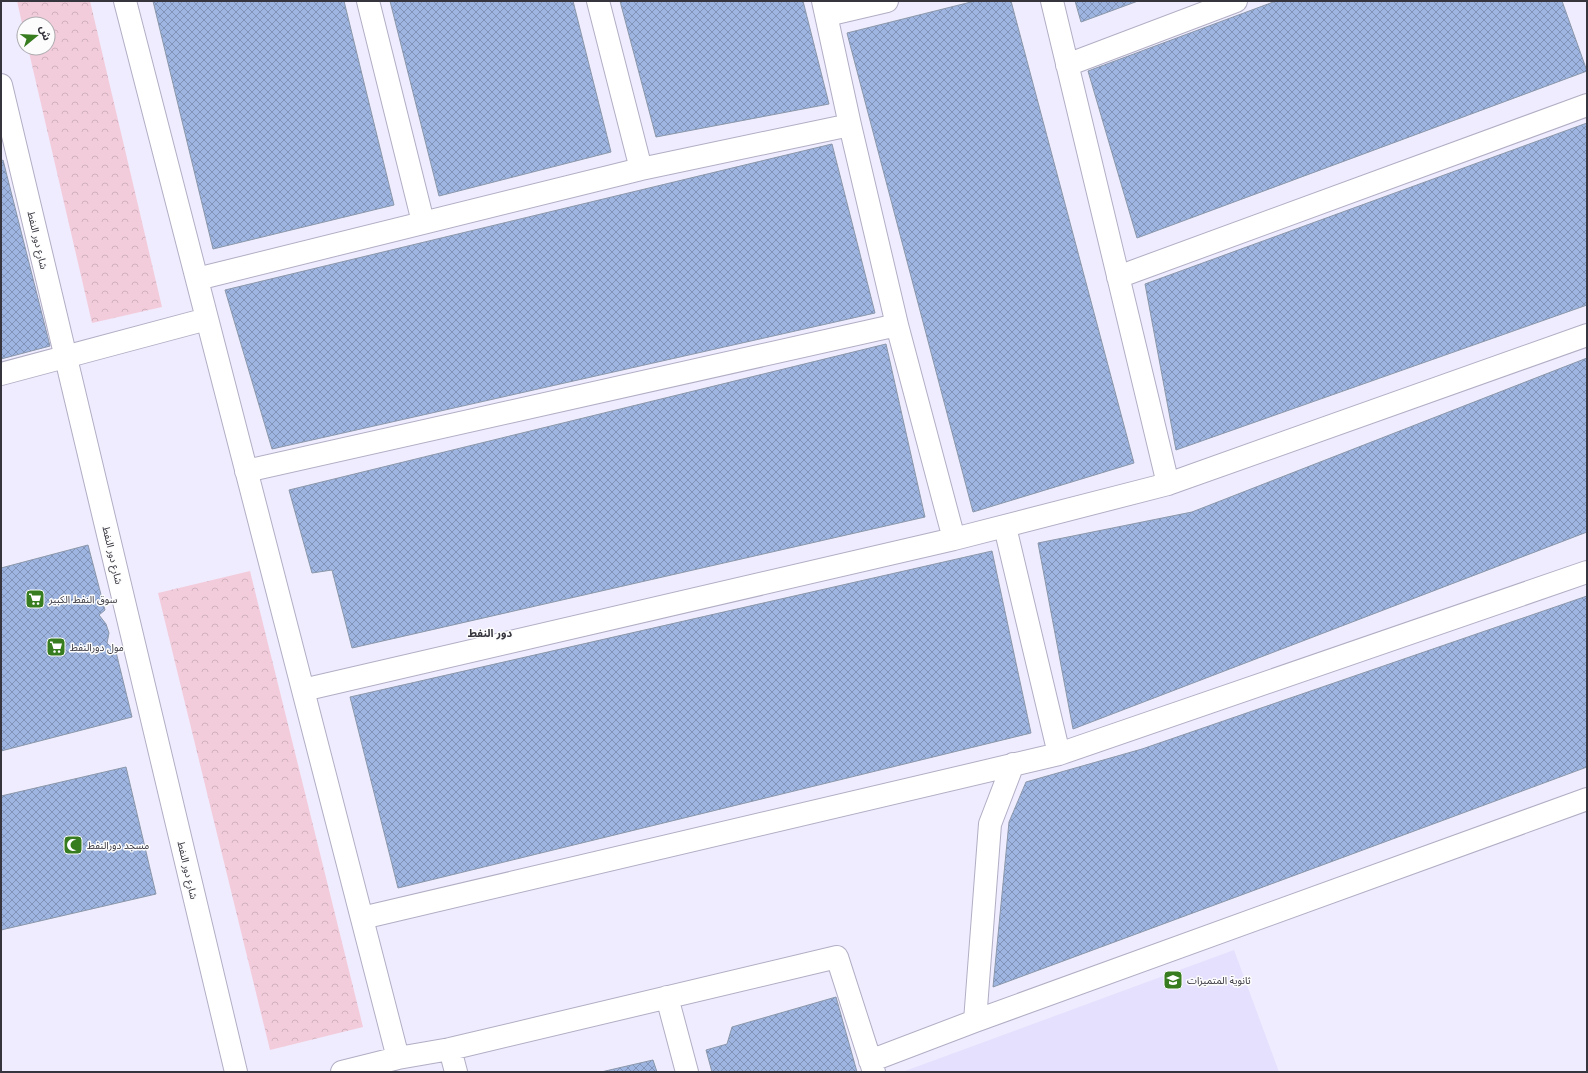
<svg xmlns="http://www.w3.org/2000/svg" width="1588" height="1073" viewBox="0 0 1588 1073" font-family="'Noto Sans','Noto Sans Arabic',sans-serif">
<defs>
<pattern id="park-crowns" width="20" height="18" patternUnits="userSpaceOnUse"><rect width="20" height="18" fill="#f3ccdb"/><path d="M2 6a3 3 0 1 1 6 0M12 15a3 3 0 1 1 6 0" fill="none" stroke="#d1b0bd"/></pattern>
<pattern id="building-cross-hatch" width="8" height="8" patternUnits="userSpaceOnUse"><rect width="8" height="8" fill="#9db5e0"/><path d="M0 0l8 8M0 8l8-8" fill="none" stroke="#8194b7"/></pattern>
</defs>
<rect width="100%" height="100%" fill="#efecff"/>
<path fill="#e4e0fe" d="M1234,950l45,122h-373l-1,-1z"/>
<path fill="url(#park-crowns)" d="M17,1h73l72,306 -70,16 -64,-275h20v-24h-24v8z
M250,571l113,456 -93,23 -112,-457z"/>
<path fill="url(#building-cross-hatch)" stroke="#8b97aa" d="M153,1h191l50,204 -181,44z
M390,1h183l38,151 -172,44z
M620,1h183l26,103 -173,33z
M975,1h36l123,462 -161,49 -126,-479z
M1075,1h63l-57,21z
M1276,1h286l25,70 -450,167 -49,-167z
M1587,123v182l-411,145 -31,-166z
M832,144l43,169 -603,136 -47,-159z
M3,160l47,186 -49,13v-198z
M886,344l39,173 -573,131 -20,-78 -20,3 -23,-83z
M1587,358v174l-514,197 -35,-186 154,-31z
M88,545l17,65 -6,5 7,9 3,9 -2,10 9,9 16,65 -131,34v-183z
M992,551l39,182 -633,155 -48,-191z
M1587,596v171l-594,220 16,-165 17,-40 116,-33z
M126,767l30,127 -155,36v-134z
M836,997l21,75h-145l-6,-22 21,-6 5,-17z
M653,1060l4,12h-56z"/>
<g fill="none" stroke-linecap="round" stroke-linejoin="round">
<g stroke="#b1aec4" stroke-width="24">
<path id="minor" d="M125,1l273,1057
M368,1l55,221
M598,1l43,168
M823,1l27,124 47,200 57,214
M1052,1l116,483
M827,15l60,-14
M1067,65l169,-64
M1,85l235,987
M1118,277l469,-172
M197,279l444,-110 209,-44
M1,374l206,-55
M246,471l651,-146
M1005,527l54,227
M303,690l651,-151 214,-55 419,-149
M362,918l697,-164 528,-182
M667,997l20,75
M975,1021l15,-197 23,-60
M450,1049l6,23
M870,1061l105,-40 612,-222
M342,1072l56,-14 52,-9 387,-92 37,115"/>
</g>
<use href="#minor" stroke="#fff" stroke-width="22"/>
</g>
<defs>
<g id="supermarket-square" transform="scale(1)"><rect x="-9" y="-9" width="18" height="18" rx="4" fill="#377c1f" stroke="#fcfcfc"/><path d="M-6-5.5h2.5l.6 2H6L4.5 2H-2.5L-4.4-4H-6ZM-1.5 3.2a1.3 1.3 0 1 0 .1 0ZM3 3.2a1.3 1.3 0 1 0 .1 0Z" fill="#fff"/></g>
<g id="mosque-square" transform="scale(1)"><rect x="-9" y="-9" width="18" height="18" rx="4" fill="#377c1f" stroke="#fcfcfc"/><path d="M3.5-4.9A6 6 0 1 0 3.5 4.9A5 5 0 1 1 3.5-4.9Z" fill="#fff"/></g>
<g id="school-square" transform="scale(1)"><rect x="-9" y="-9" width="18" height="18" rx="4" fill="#377c1f" stroke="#fcfcfc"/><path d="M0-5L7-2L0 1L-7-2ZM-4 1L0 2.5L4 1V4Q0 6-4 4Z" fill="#fff"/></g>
</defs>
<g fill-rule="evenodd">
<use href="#supermarket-square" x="35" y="599"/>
<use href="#supermarket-square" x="56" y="647"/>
<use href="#mosque-square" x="73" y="845"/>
<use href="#school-square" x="1173" y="980"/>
</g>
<g text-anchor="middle" stroke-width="3" stroke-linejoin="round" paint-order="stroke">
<g font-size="10" fill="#36353e" stroke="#fcfcfc">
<text transform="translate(38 240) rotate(77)" y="4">شارع دور النفط</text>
<text transform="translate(113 555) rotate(77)" y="4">شارع دور النفط</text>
<text transform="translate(188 870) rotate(77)" y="4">شارع دور النفط</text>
</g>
<g font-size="10" fill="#36353e" stroke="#fcfcfc" text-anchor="start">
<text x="49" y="603">سوق النفط الكبير</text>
<text x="70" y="651">مول دورالنفط</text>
<text x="87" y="849">مسجد دورالنفط</text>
<text x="1187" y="984">ثانوية المتميزات</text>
</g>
<g font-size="11" font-weight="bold" fill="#36353e" stroke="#fcfcfc">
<text x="490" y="637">دور النفط</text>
</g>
</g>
<rect width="1588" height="1073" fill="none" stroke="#36353e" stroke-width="4"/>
<g transform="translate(36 36) rotate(72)"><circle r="19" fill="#fcfcfc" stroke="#adacb0"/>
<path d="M0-3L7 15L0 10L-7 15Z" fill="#377c1f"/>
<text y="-6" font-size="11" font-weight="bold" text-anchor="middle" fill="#36353e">ش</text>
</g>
</svg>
